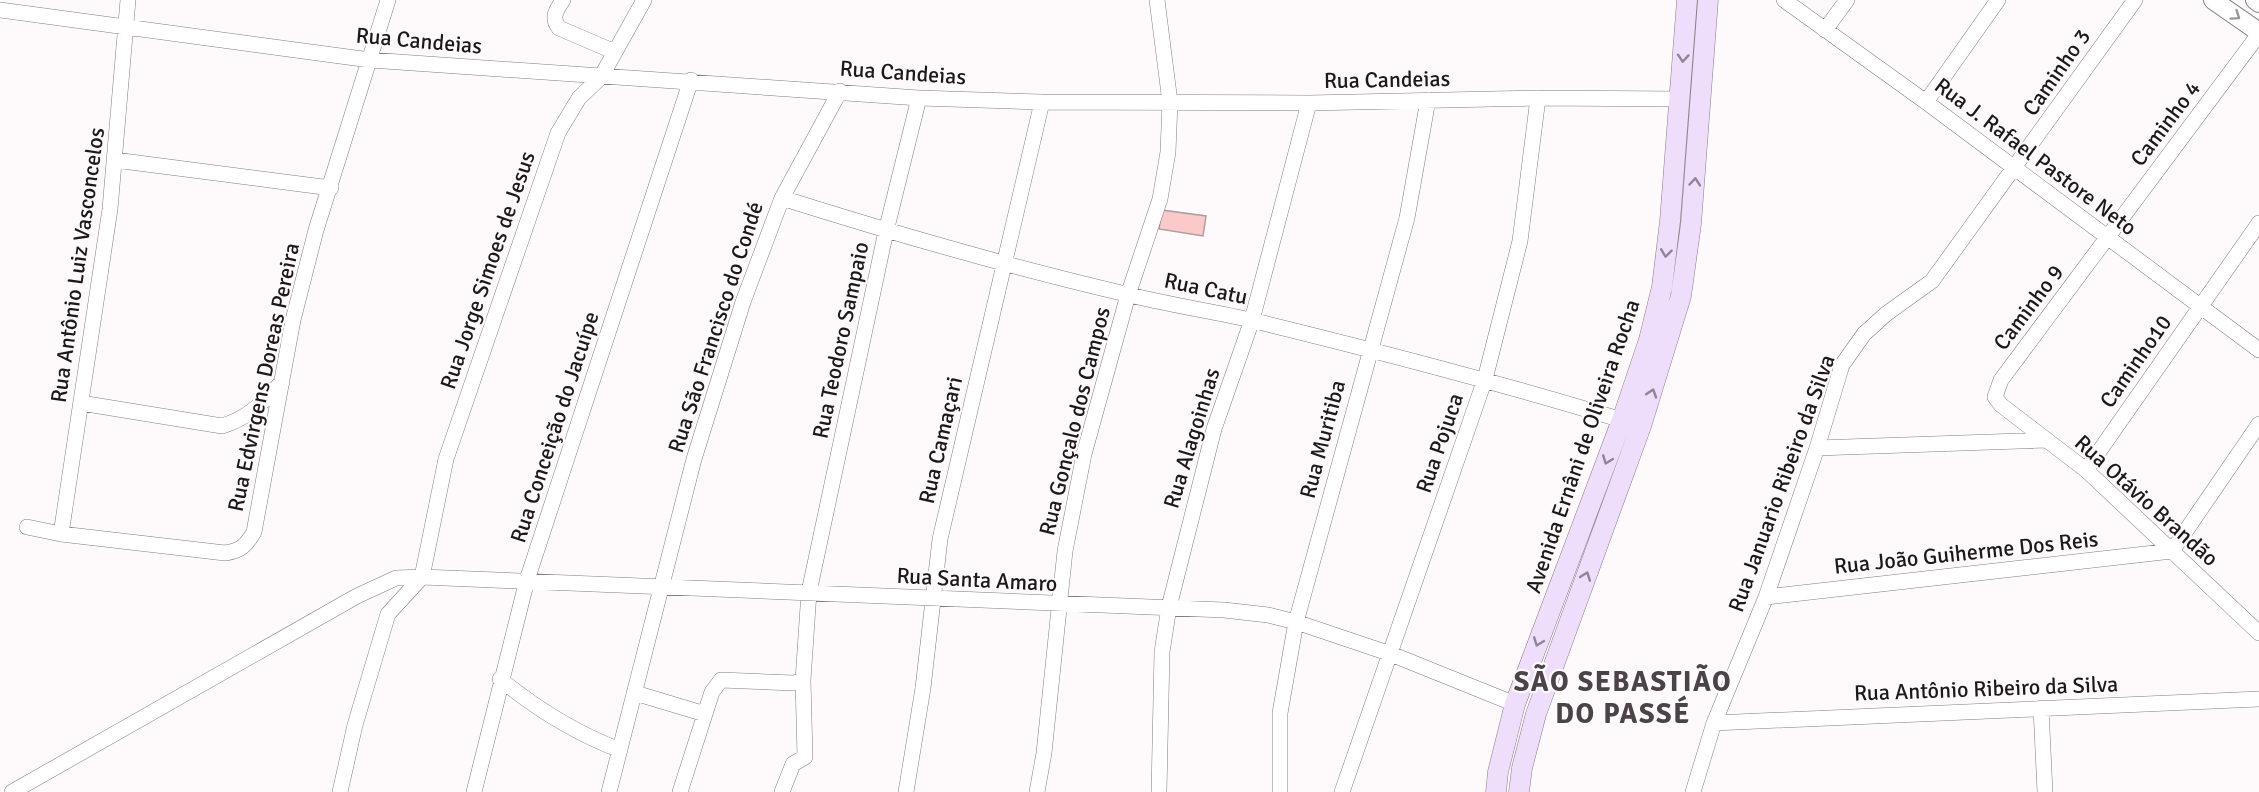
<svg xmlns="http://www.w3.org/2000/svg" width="2259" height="792" viewBox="0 0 2259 792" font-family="Signika,sans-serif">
<rect width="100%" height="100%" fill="#fefafc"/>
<path fill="#fbc9c9" stroke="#ab9e9e" stroke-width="1.5" d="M1162,210l44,6 -3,20 -44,-7z"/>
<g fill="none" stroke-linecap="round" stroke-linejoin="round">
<g stroke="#867b81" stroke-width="16">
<path id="minor" d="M563,0c-7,10 -12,18 -4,28l56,24
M1784,0l142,102 333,248
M0,10l370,50 549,38 123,4 267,1 229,-5 142,1
M1825,30l22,-30
M2259,34l-258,346 -6,17 6,8 85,65 173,163
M1926,102l72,-102
M115,160l216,28
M782,198c114,36 228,69 344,96 43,11 86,17 129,27 123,30 245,62 367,99
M81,403l141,23c27,-8 41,-24 60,-44
M1817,448l229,-8
M2086,470l173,-247
M27,527l34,7 164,19c15,-2 21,-7 29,-21l39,-212 23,-90 72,-230
M61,534l49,-325 18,-209
M422,577l24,-118 112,-326 21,-35 22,-21 43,-77
M1766,597l406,-46 87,-127
M500,679c38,31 75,54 120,71
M635,693l70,21
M2041,708l4,84
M1714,723l545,-24
M12,792l345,-196 39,-18 26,-1 802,33 44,5 28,7 95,32 124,50
M340,792l15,-67 33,-111 34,-37
M474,792l53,-212 164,-500
M609,792l85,-333 49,-157 39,-104 58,-107
M680,792l32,-100 9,-12 73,3 9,-3
M782,792l11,-28 12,-7 -2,-77 6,-88 77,-361 33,-133
M906,792l17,-104 17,-149 102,-437
M1037,792l7,-39 21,-202 19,-97 44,-159 32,-96 8,-47 2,-50 -13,-102
M1159,792l3,-140 7,-45 45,-178 38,-109 57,-217
M1280,792v-79l16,-91 111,-404 21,-118
M1342,792l143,-413 35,-138 18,-143
M1693,792l21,-69 52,-126 51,-149 25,-83 22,-31 22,-20 46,-33 203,-281"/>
</g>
<g stroke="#867b81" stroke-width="20">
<path id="tertiary" d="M2213,0l46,32
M2255,0l4,3"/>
</g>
<g stroke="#867b81" stroke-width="21">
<path id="secondary" d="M1496,792l2,-20 17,-68 107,-284 27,-80 13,-53 8,-66 17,-221
M1519,792l3,-24 14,-54 105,-288 40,-130 10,-72 17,-224"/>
</g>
<use href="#minor" stroke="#fff" stroke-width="15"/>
<use href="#tertiary" stroke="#fff" stroke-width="18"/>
<use href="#secondary" stroke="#eeddfb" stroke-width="20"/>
</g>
<defs><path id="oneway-chevron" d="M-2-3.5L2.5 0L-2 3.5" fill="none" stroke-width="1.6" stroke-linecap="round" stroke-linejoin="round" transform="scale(1.5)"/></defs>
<use stroke="#999898" href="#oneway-chevron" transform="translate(2236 16) rotate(35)"/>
<g stroke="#908596">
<use href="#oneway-chevron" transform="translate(1683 58) rotate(94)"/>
<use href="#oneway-chevron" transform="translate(1695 182) rotate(-85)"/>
<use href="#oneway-chevron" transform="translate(1666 253) rotate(97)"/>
<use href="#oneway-chevron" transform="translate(1652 393) rotate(-72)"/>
<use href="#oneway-chevron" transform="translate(1607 460) rotate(111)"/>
<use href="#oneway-chevron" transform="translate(1586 576) rotate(-70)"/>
<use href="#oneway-chevron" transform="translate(1538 642) rotate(111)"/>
</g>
<g text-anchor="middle" stroke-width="4.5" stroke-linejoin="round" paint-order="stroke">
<g font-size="22" fill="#1d191b" stroke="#fefafc">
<text transform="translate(419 40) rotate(5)" y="8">Rua Candeias</text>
<text transform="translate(903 72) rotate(4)" y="8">Rua Candeias</text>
<text transform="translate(2056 72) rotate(-55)" y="8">Caminho 3</text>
<text transform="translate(1387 79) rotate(-1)" y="8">Rua Candeias</text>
<text transform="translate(2165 123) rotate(-53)" y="8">Caminho 4</text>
<text transform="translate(2036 156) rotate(37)" y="8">Rua J. Rafael Pastore Neto</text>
<text transform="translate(77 265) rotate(-82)" y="8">Rua Antônio Luiz Vasconcelos</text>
<text transform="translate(487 270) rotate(-71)" y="8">Rua Jorge Simoes de Jesus</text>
<text transform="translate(1206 288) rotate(12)" y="8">Rua Catu</text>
<text transform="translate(2028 307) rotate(-53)" y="8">Caminho 9</text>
<text transform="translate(715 327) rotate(-72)" y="8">Rua São Francisco do Condé</text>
<text transform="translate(840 340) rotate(-78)" y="8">Rua Teodoro Sampaio</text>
<text transform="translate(2135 361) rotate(-55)" y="8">Caminho10</text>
<text transform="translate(263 377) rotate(-78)" y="8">Rua Edvirgens Doreas Pereira</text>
<text transform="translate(1074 421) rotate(-76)" y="8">Rua Gonçalo dos Campos</text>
<text transform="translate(554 427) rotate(-72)" y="8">Rua Conceição do Jacuípe</text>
<text transform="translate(1191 438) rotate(-73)" y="8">Rua Alagoinhas</text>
<text transform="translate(1322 439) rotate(-75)" y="8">Rua Muritiba</text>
<text transform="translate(940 440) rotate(-77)" y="8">Rua Camaçari</text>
<text transform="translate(1439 443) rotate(-71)" y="8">Rua Pojuca</text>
<text transform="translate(1582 446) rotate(-71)" y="8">Avenida Ernâni de Oliveira Rocha</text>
<text transform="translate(1781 483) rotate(-70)" y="8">Rua Januario Ribeiro da Silva</text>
<text transform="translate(2147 500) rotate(42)" y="8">Rua Otávio Brandão</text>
<text transform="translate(1966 552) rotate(-6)" y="8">Rua João Guiherme Dos Reis</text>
<text transform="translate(977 579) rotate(3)" y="8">Rua Santa Amaro</text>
<text transform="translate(1986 688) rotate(-2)" y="8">Rua Antônio Ribeiro da Silva</text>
</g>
<g font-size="28" font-weight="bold" letter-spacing="1.5" fill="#4c4348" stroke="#fefafc">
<text x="1623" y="691">SÃO SEBASTIÃO<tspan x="1623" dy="32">DO PASSÉ</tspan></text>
</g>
</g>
</svg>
